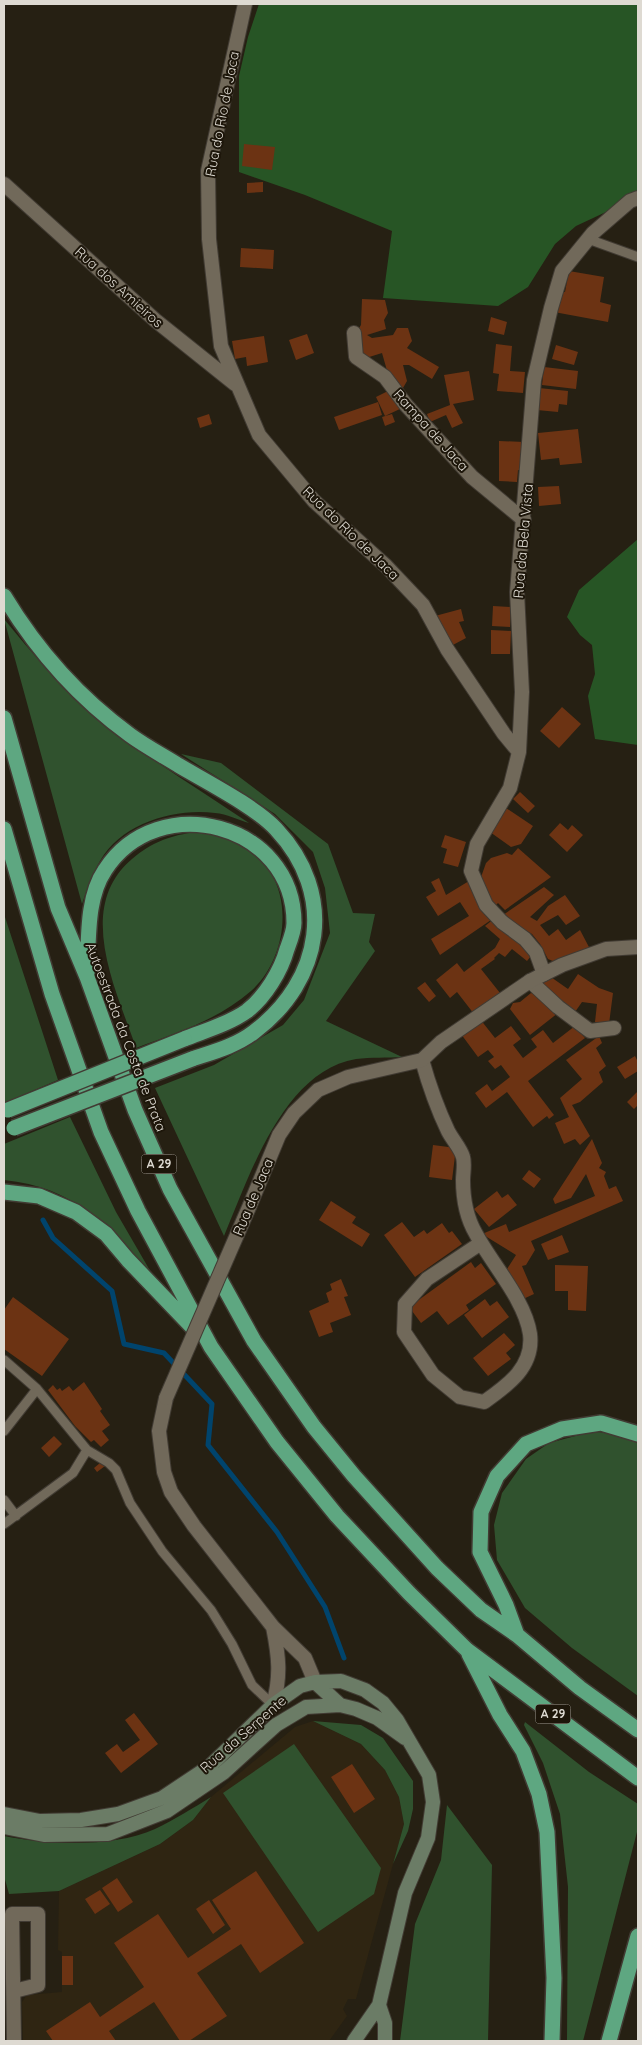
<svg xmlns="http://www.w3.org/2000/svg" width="642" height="2045" viewBox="0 0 642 2045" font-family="Quicksand,sans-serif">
<rect width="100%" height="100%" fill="#262013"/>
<path fill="#2f2512" d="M313,1721l48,23 24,26 14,27 5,27 -48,175h-8l-5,10 4,7 -18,25h-306l-1,-39 5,-7 35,-3v-40l-4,-2 1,-59 101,-47 33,-24 18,-23 84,-70z"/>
<path fill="#30522e" d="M4,619c27,33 55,66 89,94 48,42 103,74 156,110 -11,-3 -22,-9 -34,-10 -41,-5 -93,10 -115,48 -8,14 -13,28 -18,43z
M181,754l40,9 107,81 25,69 22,1 -6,28 6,9 -49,70 76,36c-15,1 -31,0 -46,2 -73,12 -107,118 -132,177l-69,-148 59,-23 69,-40 21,-25 26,-67 -5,-45 -12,-36 -38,-38z
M197,832c10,2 21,2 30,6 12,4 38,24 44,35 22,37 11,91 -20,118 -33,29 -75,42 -115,57 -19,-57 -62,-140 -4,-189 20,-17 39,-24 65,-27z
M4,914l54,166 -54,23z
M70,1117l46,95 36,62c-46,-49 -77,-87 -148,-94v-36z
M599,1432l29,5 10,6v253l-66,-48 -47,-40 -28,-48 -3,-35 8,-32 24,-34 23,-16 34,-9z
M313,1721l48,4 22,13 30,43v28l-5,22 -15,33 11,-40 -5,-27 -14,-27 -24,-26z
M525,1722l64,50 49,32v24l-55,213h-16l1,-154 -8,-73 -17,-51 -19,-38z
M294,1744l87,124 -7,26 -56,38 -95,-139z
M211,1797l-18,23 -33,24 -101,47 -50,3 -5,-18v-40c44,9 109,12 151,-7 19,-9 38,-21 56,-32z
M447,1805l45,60 -4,176h-88l15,-117 26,-64z"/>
<path fill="#275525" d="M259,4h379v193l-62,29 -21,18 -27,43 -30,19 -115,-8 9,-67 -87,-36 -66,-23v-96l9,-39z
M638,539v206l-43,-6 -7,-43 7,-22 -3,-29 -12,-10 -13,-18 12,-27z"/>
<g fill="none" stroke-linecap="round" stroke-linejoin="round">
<path stroke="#00446d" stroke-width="5" d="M43,1220l10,18 59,53 12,53 40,9 48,51 -4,41 69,87 48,75 19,51"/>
</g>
<path fill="#6c3313" d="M244,144l31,3 -3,23 -30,-4z
M263,182v10l-16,1v-10z
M241,248l33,2 -1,19 -33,-2z
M569,271l35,6 -4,25 11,3 -3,17 -54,-10 3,-21 8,1z
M362,299l23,1 3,13 -4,7 2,9 -19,6 5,3 21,-3 4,-7h11l4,13 -5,7 32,19 -7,12 -23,-14h-6l4,16 -4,7 -13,-7 -8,-28 -16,5 -3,-2 -7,-23 5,-8z
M491,317l16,5 -3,13 -16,-4z
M307,334l7,19 -18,7 -7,-20z
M264,336l4,26 -21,4 -1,-9 -11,2 -3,-18z
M496,344l16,2 -2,25 15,1 -2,21 -26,-2 2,-17 -6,-1z
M556,345l22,7 -4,13 -22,-6z
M544,367l34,4 -2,18 -34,-4z
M469,371l5,29 -21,4 10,19 -11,5 -6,-13 -16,7 -3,-8 23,-9 -6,-30z
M539,388l29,3 -1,14 -8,-1 -1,8 -21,-2z
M392,389l10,19 -17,8 -9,-19z
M378,402l4,13 -43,15 -5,-13z
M209,414l3,10 -12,4 -3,-10z
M392,414l3,8 -10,4 -3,-9z
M578,429l4,34 -22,2 -1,-7 -18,2 -3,-27z
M499,441l25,1 -2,29 -4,-1 -1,12 -18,-1z
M559,486l2,18 -22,2 -1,-19z
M493,606l18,1 -1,20 -18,-1z
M461,609l3,12 -5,1 7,16 -15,8 -16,-30z
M491,630l20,1 -1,23h-19z
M562,707l19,17 -22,24 -19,-17z
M520,792l15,14 -7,7 -15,-14z
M506,808l27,18 -12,18 -10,3 -21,-15z
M560,823l8,7 4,-5 11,10 -16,17 -18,-17z
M445,835l21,7 -8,25 -15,-4 4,-14 -6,-2z
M518,848l33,29 -46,33 -7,-7 -4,4 -14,-27 6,-17 5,-5 16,-5 5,2z
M439,878l7,17 23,-14 22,39 -51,35 -9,-16 38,-23 -9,-14 -22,14 -12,-19 10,-6 -5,-9z
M544,887l10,8 -24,22 7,4 11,-15 17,-11 15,21 -14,9 -8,-10 -18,10 9,11 9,-7 8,11 14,-10 10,19 -35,13 -7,-3 -8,-15 -8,-10 -26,-15 -3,-4z
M495,918l32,27 4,11 -4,5 -15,-12 -7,8 -6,-4 -5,5 1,1 -14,10 19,24 -26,21 -17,-22 -7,6 -14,-18 21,-17 7,9 31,-24 5,-9 -15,-13z
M578,974l21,14 14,5 -4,31 -14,-2 2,-18 -15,-2 -7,10 -36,-24 9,-13 20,14z
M425,982l11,14 -7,6 -12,-14z
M531,993l11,3 16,17 -28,22 -20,-26 3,-6 7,-1z
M480,1019l15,19 16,-12 10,13 -8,6 10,13 14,-11 -6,-8 12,-9 10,13 22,-17 10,12 -57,43 26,34 -5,4 -2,-3 -14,11 -26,-35 -21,16 -11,-15 12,-9 5,7 18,-14 -9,-12 -6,4 -7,-8 6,-4 -6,-7 -10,7 -17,-23z
M599,1036l3,7 -6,5 10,18 -7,6 4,10 -23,20 -8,3 18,31 -10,9 -5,-6 -11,5 -9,-21 14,-6 -9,-19 22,-19 -16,-19z
M635,1056l3,6v9l-13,8 -8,-12z
M638,1091v14l-4,4 -7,-7z
M592,1139l10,24 -3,5 7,4 -2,4 5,13 7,-3 7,15 -92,40 4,9 -9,15 -4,1 12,28 -13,6 -14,-31 9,-14 -34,-21 24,-10 3,8 86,-36 -9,-22 -15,24 -16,6 -2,-5z
M433,1145l23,3 -4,32 -23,-3z
M529,1170l12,9 -7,9 -12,-9z
M497,1191l5,7 6,-4 9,11 -28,22 -15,-18z
M331,1201l25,16 -4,6 18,11 -8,13 -43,-27z
M402,1222l12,15 10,-7 3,4 15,-11 7,10 3,-2 10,13 -47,33 -31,-42z
M562,1235l7,17 -21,8 -7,-16z
M471,1262l4,6 6,-5 15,21 -30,21 3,5 -21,15 -11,-14 -16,12 -12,-16z
M555,1265l33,1 -2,45 -18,-1v-19h-13z
M341,1279l7,17 -4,1 7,18 -21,8 3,9 -14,5 -10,-26 20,-9 -3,-9 6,-3 -2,-6z
M13,1297l56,42 -27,37 -38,-27v-39z
M485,1299l5,7 7,-5 12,16 -27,21 -18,-23z
M504,1333l11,12 -9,8 5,6 -23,17 -15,-18z
M84,1382l18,27 -2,2 10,14 -8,6 7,9 -8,7 -7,-7 -3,2 -16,-16 -27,-36 5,-5 4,5 3,-2 2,3 7,-5 4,5z
M54,1436l8,8 -13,13 -8,-9z
M100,1463l5,3 -8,6 -3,-4z
M134,1713l24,31 -37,29 -16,-20 12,-9 6,8 17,-12 -15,-20z
M352,1764l23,35 -21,14 -23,-36z
M256,1871l48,72 -44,30 -19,-29 -44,29 30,43 -38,25h-9l-26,-39 -45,29 7,10h-63l-7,-10 44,-29 10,15 44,-30 -30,-44 44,-29 30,44 43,-29 -19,-29z
M117,1878l16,24 -15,10 -16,-24z
M100,1890l10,14 -15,10 -10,-15z
M209,1900l16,25 -12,9 -17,-25z
M62,1956h11v29h-11z"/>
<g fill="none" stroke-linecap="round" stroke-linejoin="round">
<g stroke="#413b33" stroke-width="11">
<path id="service" d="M588,239l50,18
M4,1360l33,29 50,61 22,13 7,7 14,33 32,48 49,59 21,34 20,41 21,20
M4,1431l33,-42
M4,1500l12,16
M4,1524l69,-51 14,-23"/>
</g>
<g stroke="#413b33" stroke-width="16">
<path id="minor" d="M245,4l-37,167 1,68 12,107 38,89 55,66 72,65 37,39 24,44 57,85 15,18
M4,184l151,136 80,64
M354,333l2,24 29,20 21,28 66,72 52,43
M544,974l-8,-22 -11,-13 -23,-17 -16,-17 -15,-34 6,-27 33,-56 9,-36 3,-60 -5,-100 17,-212 17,-72 11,-37 31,-38 37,-32 8,-3
M530,981l28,26 32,24 24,-3
M422,1060c7,25 15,48 26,71 4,8 13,18 15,26 2,7 0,16 0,23 0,19 3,37 13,54 16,30 49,66 54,100 4,33 -22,51 -46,68l-24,-5 -27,-22 -29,-43 1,-28 22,-25 54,-36
M14,2041l-2,-127h26v71l-24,6"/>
</g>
<g stroke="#413b33" stroke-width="16">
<path id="tertiary" d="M250,1205l29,-70 15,-22 24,-23 30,-13 74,-17 19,-18 89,-61 32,-16 44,-16 32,-2
M166,1398l-7,33 5,41 7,20 23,34 79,101 32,31 10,24
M273,1705c8,-29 6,-48 0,-78"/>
</g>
<g stroke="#413b33" stroke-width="16">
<path id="secondary" d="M315,1682l25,23
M4,1814l36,7 41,-1 37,-6 44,-16 48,-32 63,-61 27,-19 15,-4 26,-1 24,9 18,13 14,17 32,55 4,27 -5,36 -23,55 -26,112 -25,36
M4,1827l40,8 64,-1 59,-23 56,-38 53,-48 30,-18 34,-2 16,4 21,9 28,20
M379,2005l6,18v18"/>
</g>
<g stroke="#413b33" stroke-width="18">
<path id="motorway" d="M4,596c32,53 75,102 126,139 15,11 32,20 48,30 27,16 78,42 98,64 61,65 47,151 -22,203 -18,14 -41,20 -62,27
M4,718l54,190 29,69 48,133 35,79 84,152 60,86 40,49 83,92 44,42 36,25 63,53 58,42
M4,829l48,165 49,138 37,79 73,136 66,95 60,74 72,77 58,57 171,128
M87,973c2,-33 -1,-75 18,-103 53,-82 189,-47 189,53 0,8 -4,18 -7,26 -6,22 -22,48 -40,62 -18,13 -43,20 -63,28
M4,1192l35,4 37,16 30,22 22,26 70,73
M517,1635l-11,-30 -26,-53 1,-40 16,-36 29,-32 36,-15 39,-6 37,11
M469,1654l31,61 23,36 16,43 8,38 7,146 -2,63
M609,2041l29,-105"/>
</g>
<use href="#service" stroke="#71695a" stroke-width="9"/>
<use href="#minor" stroke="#71695a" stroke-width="14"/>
<use href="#tertiary" stroke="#71695a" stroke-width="14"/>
<use href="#secondary" stroke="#6b7c66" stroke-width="14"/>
<use href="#motorway" stroke="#5ea781" stroke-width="15"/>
<g stroke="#413b33" stroke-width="16" stroke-linecap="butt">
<path id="tertiary-bridge" d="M166,1398l84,-193"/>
</g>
<g stroke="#413b33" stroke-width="18" stroke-linecap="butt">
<path id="motorway-bridge" d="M8,1110l176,-71
M14,1128l178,-69"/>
</g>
<use href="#tertiary-bridge" stroke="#71695a" stroke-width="14"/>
<use href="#motorway-bridge" stroke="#5ea781" stroke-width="15"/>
</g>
<g text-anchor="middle" stroke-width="4" stroke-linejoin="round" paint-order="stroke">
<g fill="#1d160a" stroke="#a49f96" stroke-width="1">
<rect x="141.5" y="1154.5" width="35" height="19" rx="4"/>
<rect x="535.5" y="1704.5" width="35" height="19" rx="4"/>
</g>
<g font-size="12" font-weight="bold" fill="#dedad2">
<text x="159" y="1168">A 29</text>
<text x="553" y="1718">A 29</text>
</g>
<g font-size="14" fill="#dedad2" stroke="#1d160a">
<text transform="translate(222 114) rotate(-79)" y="5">Rua do Rio de Jaca</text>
<text transform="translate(119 287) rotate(42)" y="5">Rua dos Amieiros</text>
<text transform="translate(431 430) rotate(48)" y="5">Rampa de Jaca</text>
<text transform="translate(351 533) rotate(44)" y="5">Rua do Rio de Jaca</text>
<text transform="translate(523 541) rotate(-85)" y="5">Rua da Bela Vista</text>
<text transform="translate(126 1037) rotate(69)" y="5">Autoestrada da Costa de Prata</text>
<text transform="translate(253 1197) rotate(-67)" y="5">Rua de Jaca</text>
<text transform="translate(243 1734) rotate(-41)" y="5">Rua da Serpente</text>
</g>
</g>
<rect width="642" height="2045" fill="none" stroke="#dedad2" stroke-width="10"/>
</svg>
